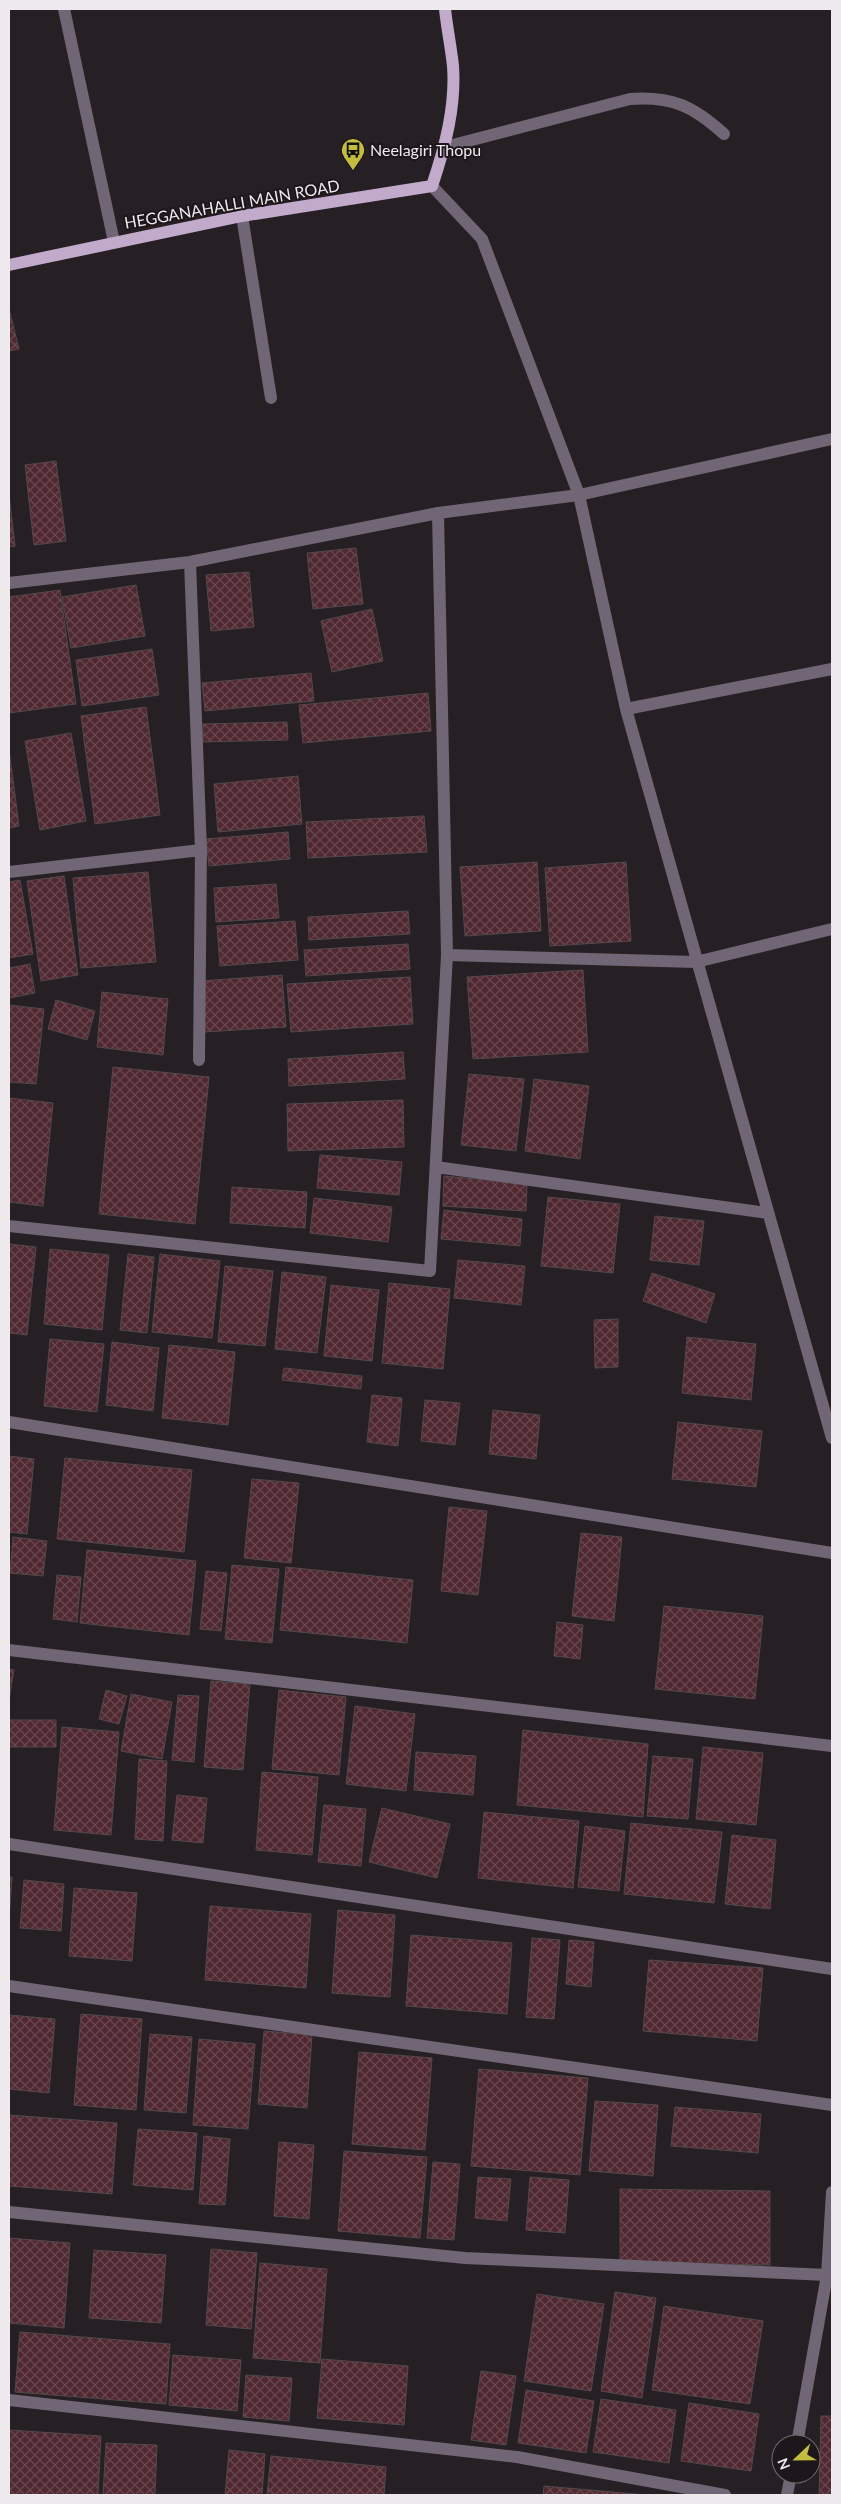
<svg xmlns="http://www.w3.org/2000/svg" width="841" height="2504" viewBox="0 0 841 2504" font-family="Lato,sans-serif">
<defs>
<pattern id="building-cross-hatch" width="8" height="8" patternUnits="userSpaceOnUse" patternTransform="scale(1.25)"><rect width="8" height="8" fill="#502831"/><path d="M0 0l8 8M0 8l8-8" fill="none" stroke="#6a474f"/></pattern>
</defs>
<rect width="100%" height="100%" fill="#261f23"/>
<path fill="url(#building-cross-hatch)" stroke="#52494b" d="M9,309l10,40 -10,2z
M56,461l10,80 -32,4 -9,-80z
M9,494l6,52 -6,1z
M356,548l7,56 -50,5 -6,-56z
M249,572l5,55 -43,4 -5,-56z
M136,585l9,51 -74,12 -9,-51z
M60,590l16,114 -67,9v-116z
M372,609l11,52 -51,11 -11,-51z
M152,649l7,46 -77,11 -6,-46z
M311,673l3,28 -109,10 -3,-28z
M428,693l3,38 -128,12 -4,-38z
M146,707l14,108 -65,9 -14,-108z
M287,722l1,18 -85,2v-18z
M71,733l15,88 -46,9 -15,-89z
M9,749l10,77 -10,2z
M298,776l4,48 -84,8 -4,-48z
M424,816l3,36 -119,6 -2,-36z
M288,832l2,27 -81,7 -3,-27z
M537,862l4,69 -76,5 -5,-69z
M626,862l5,79 -81,5 -5,-78z
M148,872l8,90 -75,6 -8,-90z
M64,876l14,99 -37,6 -14,-100z
M20,880l13,74 -24,4v-76z
M276,884l3,34 -63,4 -2,-34z
M408,911l2,23 -101,6 -1,-23z
M295,921l3,39 -78,6 -3,-40z
M408,944l2,25 -104,7 -2,-26z
M30,964l5,29 -26,5v-30z
M583,970l5,82 -115,7 -6,-82z
M282,975l4,52 -82,5 -3,-51z
M410,977l3,47 -122,8 -4,-48z
M102,992l66,7 -5,56 -66,-8z
M56,1000l39,11 -8,29 -39,-11z
M9,1005l35,4 -8,75 -27,-2z
M403,1052l2,27 -116,7 -1,-27z
M113,1067l96,10 -14,147 -96,-10z
M469,1074l55,5 -8,72 -55,-6z
M534,1079l55,7 -9,73 -55,-8z
M9,1098l44,5 -10,103 -34,-4z
M403,1100l1,47 -116,4 -1,-47z
M320,1155l82,7 -3,33 -82,-7z
M444,1176l83,8 -1,27 -83,-5z
M232,1187l75,5 -2,36 -75,-5z
M548,1197l72,7 -7,69 -72,-7z
M314,1198l78,9 -4,35 -78,-9z
M444,1210l78,9 -2,27 -79,-7z
M655,1216l49,5 -5,44 -49,-5z
M9,1244l27,3 -9,88 -18,-2z
M50,1249l59,6 -7,75 -58,-6z
M128,1254l26,3 -7,76 -27,-3z
M160,1254l60,7 -8,77 -60,-6z
M458,1260l67,6 -4,39 -67,-7z
M225,1266l48,5 -8,75 -47,-4z
M282,1272l44,5 -9,76 -42,-4z
M652,1273l63,21 -9,29 -63,-22z
M389,1283l61,6 -7,80 -61,-6z
M331,1285l48,5 -7,71 -48,-5z
M618,1319v48l-23,1 -1,-48z
M687,1337l69,7 -5,56 -69,-7z
M50,1339l54,5 -7,68 -53,-6z
M112,1342l47,6 -6,63 -47,-6z
M169,1345l66,7 -7,73 -66,-7z
M284,1368l78,8 -1,13 -79,-9z
M372,1395l30,3 -4,48 -31,-4z
M425,1400l35,3 -5,42 -34,-4z
M493,1410l47,5 -4,44 -47,-5z
M678,1422l84,9 -6,56 -84,-8z
M9,1456l25,3 -7,75 -18,-2z
M65,1458l127,12 -8,82 -127,-13z
M252,1479l47,4 -8,80 -47,-5z
M449,1507l38,4 -9,84 -37,-4z
M581,1533l41,4 -8,84 -42,-5z
M13,1537l34,4 -4,35 -33,-3z
M87,1550l109,11 -7,74 -109,-12z
M232,1565l47,4 -7,74 -47,-4z
M286,1567l127,13 -6,63 -127,-13z
M206,1571l21,2 -6,58 -21,-2z
M57,1575l24,2 -4,45 -24,-3z
M664,1606l99,10 -8,83 -100,-10z
M557,1622l26,3 -3,34 -26,-3z
M9,1669l5,1 -5,30z
M211,1681l39,3 -7,86 -39,-3z
M106,1690l21,6 -8,28 -20,-5z
M279,1690l67,7 -7,78 -67,-6z
M131,1694l41,8 -10,57 -41,-8z
M178,1695l21,1 -5,66 -22,-2z
M355,1706l60,8 -9,77 -60,-7z
M9,1720h47v27h-46z
M62,1727l57,5 -8,103 -57,-5z
M523,1730l125,14 -5,73 -126,-12z
M703,1747l60,6 -7,72 -60,-6z
M416,1752l60,4 -3,39 -59,-5z
M653,1756l40,3 -5,60 -41,-3z
M139,1759l28,2 -4,80 -28,-2z
M262,1772l56,5 -6,78 -56,-5z
M177,1795l30,3 -4,45 -31,-3z
M324,1805l42,4 -5,57 -43,-4z
M382,1808l68,16 -13,54 -68,-16z
M484,1812l95,9 -6,67 -95,-10z
M631,1823l91,9 -8,71 -90,-9z
M585,1826l40,5 -6,60 -41,-4z
M732,1835l44,5 -6,69 -45,-5z
M9,1877h3l-3,44z
M24,1880l40,4 -3,47 -41,-3z
M74,1888l63,5 -5,68 -63,-5z
M210,1906l101,8 -5,74 -101,-8z
M338,1910l57,5 -5,82 -58,-4z
M411,1935l101,8 -5,71 -101,-8z
M532,1938l28,2 -6,79 -28,-2z
M569,1940l25,2 -3,45 -25,-3z
M649,1960l114,8 -6,73 -114,-10z
M81,2014l61,5 -6,91 -62,-5z
M9,2015l46,4 -6,74 -40,-4z
M264,2031l48,4 -5,73 -49,-4z
M150,2034l42,3 -6,76 -42,-3z
M199,2039l56,5 -7,85 -55,-4z
M359,2052l73,6 -7,92 -73,-6z
M479,2069l109,9 -8,97 -109,-9z
M595,2101l63,4 -5,71 -64,-5z
M675,2107l86,7 -3,39 -87,-7z
M9,2115l108,8 -5,71 -103,-8z
M138,2129l59,4 -4,57 -60,-5z
M204,2136l26,3 -5,66 -26,-1z
M279,2142l35,3 -5,74 -35,-3z
M344,2151l83,6 -7,81 -82,-7z
M433,2162l27,2 -6,76 -27,-2z
M478,2177l33,2 -4,42 -32,-3z
M530,2177l39,3 -4,53 -39,-3z
M620,2189l150,2v74l-150,-3z
M9,2238l61,5 -6,85 -55,-5z
M211,2249l46,4 -6,76 -45,-4z
M94,2250l72,5 -5,68 -72,-5z
M260,2263l67,6 -7,94 -67,-5z
M615,2292l41,6 -14,100 -41,-7z
M537,2294l67,10 -13,87 -67,-10z
M664,2306l99,15 -13,83 -98,-14z
M20,2332l150,12 -4,60 -151,-12z
M173,2355l68,5 -4,51 -68,-6z
M322,2359l86,7 -4,59 -87,-7z
M481,2371l35,5 -10,69 -35,-5z
M246,2375l46,3 -3,43 -46,-4z
M526,2390l68,11 -8,52 -68,-10z
M601,2399l75,11 -7,53 -76,-11z
M689,2403l70,11 -8,57 -70,-10z
M821,2416h11v79h-13z
M9,2430l92,6 -3,59h-89z
M106,2443l51,2 -2,50h-52z
M229,2450l36,4 -3,41h-37z
M271,2456l115,11 -2,28h-117z
M544,2486l103,9h-104z"/>
<g fill="none" stroke-linecap="round" stroke-linejoin="round">
<path stroke="#716675" stroke-width="12" d="M64,9l50,233
M445,147l185,-48c42,-3 63,7 94,35
M432,186l50,53 97,256 253,-56
M242,216l29,182
M438,513l9,442
M190,562l11,288 -2,210
M9,583l181,-21 248,-49 141,-18 47,214 206,729
M626,709l206,-40
M9,872l192,-22
M436,1167l332,46
M9,1226l421,45 17,-316 249,7 136,-33
M9,1422l823,131
M9,1650l823,96
M9,1844l823,125
M9,1986l823,119
M9,2212l456,46 362,17
M9,2400l508,57 208,38
M797,2444l30,-169 5,-83
M787,2495l4,-21"/>
<path stroke="#c2aaca" stroke-width="12" d="M9,265l233,-49 190,-30c13,-39 24,-79 21,-120 -2,-19 -6,-38 -8,-57"/>
</g>
<defs>
<g id="bus-pin" transform="scale(1.25)"><path d="M0 17L-7.5 6A9.5 9.5 0 1 1 7.5 6Z" fill="#c3bd3f" stroke="#1d161a"/><path d="M-5-6H5V4H4V6H2V4H-2V6H-4V4H-5ZM-3.5-4V0h7V-4ZM-3.5 1.2v1.5H-2V1.2ZM2 1.2v1.5H3.5V1.2Z" fill="#111"/></g>
</defs>
<g fill-rule="evenodd">
<use href="#bus-pin" x="353" y="150"/>
</g>
<g text-anchor="middle" stroke-width="4" stroke-linejoin="round" paint-order="stroke">
<g font-size="16" fill="#efeaed" stroke="#1d161a" text-anchor="start">
<text x="370" y="156">Neelagiri Thopu</text>
</g>
<g font-size="16" fill="#efeaed" stroke="#1d161a">
<text transform="translate(232 204) rotate(-10)" y="6">HEGGANAHALLI MAIN ROAD</text>
</g>
</g>
<rect width="841" height="2504" fill="none" stroke="#efeaed" stroke-width="20"/>
<g transform="translate(796 2459) rotate(248)"><circle r="24" fill="#1d161a" stroke="#716b6e"/>
<path d="M0-4L9 19L0 12L-9 19Z" fill="#c3bd3f"/>
<text y="-8" font-size="14" font-weight="bold" text-anchor="middle" fill="#efeaed">N</text>
</g>
</svg>
